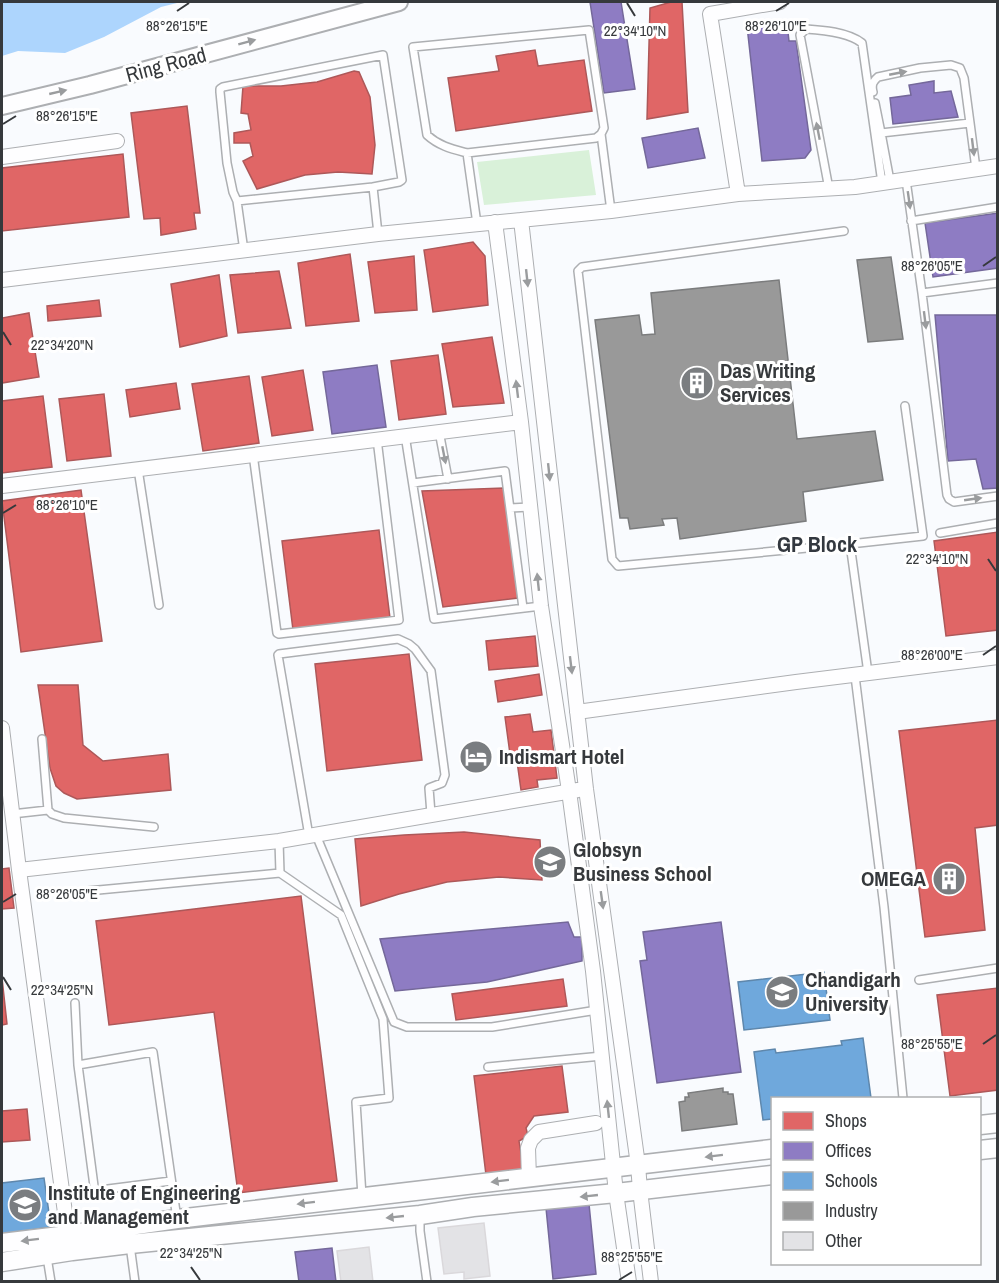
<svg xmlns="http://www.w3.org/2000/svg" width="999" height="1283" viewBox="0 0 999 1283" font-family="'Archivo Narrow',sans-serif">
<rect width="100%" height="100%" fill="#f9fbfe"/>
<path fill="#d9f1d9" d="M589,150l7,45 -112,10 -7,-43z"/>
<path fill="#add5fd" d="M2,2h179l-20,5 -57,30 -39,16 -47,-2 -16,5z"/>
<path fill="#e06666" stroke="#ad5859" stroke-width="1.5" d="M671,2h11l6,110 -41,7 3,-111z
M535,50l3,16 46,-6 8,51 -136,20 -8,-53 51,-7 -3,-15z
M354,71l5,1 11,25 5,48 -3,29 -34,-2 -33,3 -48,14 -14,-28 10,-5 -3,-13h-16v-10l17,-3 -3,-16 -7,-1 2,-27h38l36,-4z
M187,106l13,107h-6l2,16 -35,6 -1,-17 -16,1 -13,-106z
M123,154l6,63 -127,14v-63z
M473,242l12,14 3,49 -55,7 -9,-62z
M350,254l9,67 -53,5 -8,-63z
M414,256l3,54 -42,3 -7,-51z
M279,271l12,57 -53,5 -8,-58z
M219,275l8,61 -47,11 -9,-63z
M99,300l2,16 -53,5 -1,-15z
M29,313l10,64 -37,6v-65z
M492,337l12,66 -51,4 -11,-63z
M438,355l8,59 -47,6 -8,-59z
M303,370l10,60 -41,6 -10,-59z
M249,376l10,67 -56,8 -11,-67z
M176,383l4,26 -50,8 -4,-27z
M104,394l7,62 -44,5 -8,-62z
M43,396l9,71 -50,6v-72z
M504,488l14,110 -75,9 -21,-116z
M81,490l21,151 -81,11 -19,-151z
M379,530l11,88 -97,12 -11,-89z
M998,532v98l-52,6 -12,-95z
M535,636l3,30 -49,4 -3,-29z
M409,654l13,106 -95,11 -12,-107z
M539,674l3,21 -44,7 -3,-21z
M38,685h40l5,60 20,16 65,-7 3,36 -94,9 -13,-6 -8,-7 -6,-18z
M530,714l3,18 18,-2 6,48 -20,2 1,7 -17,3 -5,-36h-6l-5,-37z
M998,720v105l-23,3 10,102 -60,7 -26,-206z
M464,832l76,8 2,40 -43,-3 -52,5 -48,12 -38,12 -6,-67 49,-4z
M9,868l5,40 -12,1v-40z
M301,896l36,285 -99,12 -24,-181 -105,13 -13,-104z
M2,978l5,46 -5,1z
M563,979l4,27 -111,14 -4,-26z
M998,988v102l-48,6 -13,-101z
M562,1066l6,46 -34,4 -8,12 2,8 -9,5 5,30 -38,4 -12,-99z
M27,1109l3,31 -28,2v-31z"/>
<path fill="#8e7cc3" stroke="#74689a" stroke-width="1.5" d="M590,2h31l14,87 -31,4z
M787,23l2,18h7l15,109 -6,8 -43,3 -15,-135z
M934,81v12l17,-2 7,26 -65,7 -3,-26 21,-3 -2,-10z
M698,128l7,30 -57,10 -6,-30z
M998,213v55l-65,9 -8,-54z
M935,315h63v173l-15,1 -7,-30 -28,2z
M377,365l9,62 -54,7 -9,-62z
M568,922l6,15h8v24l-95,21 -92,9 -15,-52z
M721,922l20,150 -84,11 -17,-122 7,-1 -4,-28z
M589,1204l7,70 -43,5 -7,-71z
M332,1248l4,34h-37l-4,-30z"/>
<path fill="#6fa8dc" stroke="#5e87ac" stroke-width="1.5" d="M824,972l6,48 -86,10 -6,-48z
M863,1038l8,60h-99v21l-9,1 -9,-68 21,-3 1,4 66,-8 -1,-4z
M44,1178l7,49 -49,7v-51z"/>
<path fill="#999" stroke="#7b7c7d" stroke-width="1.5" d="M891,257l12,82 -35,3 -11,-82z
M779,280l18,159 78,-8 8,49 -80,12 3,29 -126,18 -3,-21 -15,1 2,6 -34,4 -2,-11h-8l-25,-198 44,-5 3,20 13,-1 -4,-41z
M723,1088v4h5v2h5l4,30 -55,7 -3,-29 6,-1v-4h4l-1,-4z"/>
<path fill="#e3e3e6" stroke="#dad8db" stroke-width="1.5" d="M484,1223l6,53 -26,3v-7l-20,2 -6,-46z
M369,1247l4,35h-32l-4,-31z"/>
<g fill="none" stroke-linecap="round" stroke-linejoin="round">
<g stroke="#adafb2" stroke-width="10">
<path id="service" d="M873,92c-2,-7 0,-11 5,-15l42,-9 31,-3 9,3 4,10 6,45
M875,103l6,30
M601,134l10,77
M467,153l129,-15 5,-4 3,-6 -15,-98 -176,17 14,88c12,11 25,14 40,18l10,71
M906,180l16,113 25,202 2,4 5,3 44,-6
M890,181l-9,-48 89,-10 6,46
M829,189l-29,-154 6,-6c16,1 42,3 56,14l20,140
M237,201l136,-14 5,47
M911,221l87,-14
M844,231l-262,36 -4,4 34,288 6,7 232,-22 18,129
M244,251l-7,-50 -4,-9 -6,-29 -7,-71v-3l3,-2 160,-32 19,125 -3,2 -26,5
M922,293l76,-10
M439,431l9,48
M405,435l29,184 107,-13
M253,454l24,179 2,1 120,-14 -22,-181
M138,469l21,136
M413,483l92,-12 18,137
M510,508l20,-1
M940,533l58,-10
M850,544l73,-8 -18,-130
M855,676l29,231 19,191
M42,739l6,71
M12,814l36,-4 4,4 12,4 90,9
M316,835l78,187 13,5h85l105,-17
M309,836l-31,-181 1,-1 119,-15 11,5 6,5 16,22 14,104 -3,8 -13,5 2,26
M279,841l1,32
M77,892l203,-19 61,42 42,104 6,79 -33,4 6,94
M919,980l79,-12
M75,1003l3,62
M488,1067l114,-11
M171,1181l-71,9 -4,-1 -2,-3 -16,-121 75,-13 24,167
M420,1215v16l7,51
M130,1245l5,37
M47,1257l4,25"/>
</g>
<g stroke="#adafb2" stroke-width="16">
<path id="minor" d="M2,157l115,-16
M738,194l-28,-180 70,-12
M521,220l65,569 52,376 2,25 11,92
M495,222l26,200 20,184 28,185 24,180 23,222 13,89
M2,280l376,-46 233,-23 127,-17 117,-7 143,-21
M2,486l519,-64
M577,712l219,-30 202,-25
M2,728l17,142 49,365
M19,870l260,-29 299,-51
M529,1178l-1,-30 3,-8 8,-8 57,-9"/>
</g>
<g stroke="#adafb2" stroke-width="20">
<path id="tertiary" d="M2,106l88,-21 309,-83"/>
</g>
<g stroke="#adafb2" stroke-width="21">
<path id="secondary" d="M980,1125l18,-2
M980,1150l18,-2
M2,1243l66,-8 109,-16 595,-70
M2,1262l70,-11 58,-7 290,-29 53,-8 143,-14 156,-18"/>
</g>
<use href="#service" stroke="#fefeff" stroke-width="7"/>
<use href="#minor" stroke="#fefeff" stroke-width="14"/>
<use href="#tertiary" stroke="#fefeff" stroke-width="16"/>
<use href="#secondary" stroke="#fefeff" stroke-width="18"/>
</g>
<defs><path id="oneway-solid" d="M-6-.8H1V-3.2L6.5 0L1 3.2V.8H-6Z" transform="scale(1.5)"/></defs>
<g fill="#9a9c9e">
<use href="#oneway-solid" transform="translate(247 42) rotate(-15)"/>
<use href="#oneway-solid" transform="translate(898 73) rotate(-11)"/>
<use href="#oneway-solid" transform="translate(58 92) rotate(-13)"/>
<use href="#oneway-solid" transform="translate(818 131) rotate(-101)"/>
<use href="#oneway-solid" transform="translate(973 147) rotate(83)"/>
<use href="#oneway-solid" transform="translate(909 200) rotate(82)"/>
<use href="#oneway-solid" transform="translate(527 278) rotate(84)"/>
<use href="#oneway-solid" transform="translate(925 320) rotate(83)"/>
<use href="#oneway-solid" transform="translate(517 389) rotate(-97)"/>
<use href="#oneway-solid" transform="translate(444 455) rotate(79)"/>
<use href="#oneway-solid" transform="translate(549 472) rotate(84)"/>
<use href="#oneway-solid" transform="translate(973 499) rotate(-8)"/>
<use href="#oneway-solid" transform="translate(538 582) rotate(-96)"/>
<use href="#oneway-solid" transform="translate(571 665) rotate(83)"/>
<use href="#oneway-solid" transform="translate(602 900) rotate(82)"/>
<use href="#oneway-solid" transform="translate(608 1109) rotate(-96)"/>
<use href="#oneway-solid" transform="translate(714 1156) rotate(173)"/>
<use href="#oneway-solid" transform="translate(500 1181) rotate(173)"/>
<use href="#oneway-solid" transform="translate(589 1196) rotate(174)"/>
<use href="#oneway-solid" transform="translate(306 1203) rotate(173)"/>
<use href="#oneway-solid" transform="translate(395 1217) rotate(174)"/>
<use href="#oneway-solid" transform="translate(30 1240) rotate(173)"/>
</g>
<path fill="none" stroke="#36393c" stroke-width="2" d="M627,3l8,13M177,11l12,-8M776,11l13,-8M3,124l13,-8M983,266l13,-9M3,332l8,13M3,513l13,-8M988,559l8,12M983,655l13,-9M3,902l13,-8M3,977l8,13M983,1044l13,-9M191,1267l9,13M619,1280l13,-8"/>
<defs>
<g id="building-disc" transform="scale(1.725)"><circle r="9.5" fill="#7a7d80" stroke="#fff"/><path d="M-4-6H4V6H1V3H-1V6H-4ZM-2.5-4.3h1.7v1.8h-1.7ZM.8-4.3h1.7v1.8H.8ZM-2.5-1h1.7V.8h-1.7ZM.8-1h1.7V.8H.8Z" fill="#fff"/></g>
<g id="hotel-disc" transform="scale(1.725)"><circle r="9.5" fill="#7a7d80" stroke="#fff"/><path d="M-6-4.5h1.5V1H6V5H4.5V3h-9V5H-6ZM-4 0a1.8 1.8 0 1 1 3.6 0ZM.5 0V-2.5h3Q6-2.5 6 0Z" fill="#fff"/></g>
<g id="school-disc" transform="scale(1.725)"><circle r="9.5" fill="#7a7d80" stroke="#fff"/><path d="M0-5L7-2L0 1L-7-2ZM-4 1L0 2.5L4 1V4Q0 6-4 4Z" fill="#fff"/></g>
<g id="university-disc" transform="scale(1.725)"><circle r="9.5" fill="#7a7d80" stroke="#fff"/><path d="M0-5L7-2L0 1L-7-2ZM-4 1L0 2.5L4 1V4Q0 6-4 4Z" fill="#fff"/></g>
</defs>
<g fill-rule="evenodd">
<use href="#building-disc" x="697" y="383"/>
<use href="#hotel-disc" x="476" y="757"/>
<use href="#school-disc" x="550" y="862"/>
<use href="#building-disc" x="949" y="879"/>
<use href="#university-disc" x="782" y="992"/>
<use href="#university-disc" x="25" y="1205"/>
</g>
<g text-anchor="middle" stroke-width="6" stroke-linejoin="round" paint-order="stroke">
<g font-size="21" fill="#36393c" stroke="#fff">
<text transform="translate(166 65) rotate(-15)" y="7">Ring Road</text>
</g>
<g font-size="21" font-weight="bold" fill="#36393c" stroke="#fff" text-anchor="start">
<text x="720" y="378">Das Writing<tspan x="720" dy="24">Services</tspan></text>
<text x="499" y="764">Indismart Hotel</text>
<text x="573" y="857">Globsyn<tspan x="573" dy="24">Business School</tspan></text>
<text x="926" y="886" text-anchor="end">OMEGA</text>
<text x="805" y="987">Chandigarh<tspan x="805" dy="24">University</tspan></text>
<text x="48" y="1200">Institute of Engineering<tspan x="48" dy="24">and Management</tspan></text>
</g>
<g font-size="22" font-weight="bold" fill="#33383f" stroke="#fff">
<text x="817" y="552">GP Block</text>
</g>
</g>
<g font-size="15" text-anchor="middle" fill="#36393c" stroke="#fff" stroke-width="6" stroke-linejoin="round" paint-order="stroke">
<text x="177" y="31">88°26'15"E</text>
<text x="776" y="31">88°26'10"E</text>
<text x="635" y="36">22°34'10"N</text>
<text x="67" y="121">88°26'15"E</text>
<text x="932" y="271">88°26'05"E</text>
<text x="62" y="350">22°34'20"N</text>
<text x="67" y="510">88°26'10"E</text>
<text x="937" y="564">22°34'10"N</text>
<text x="932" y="660">88°26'00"E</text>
<text x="67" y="899">88°26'05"E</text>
<text x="62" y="995">22°34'25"N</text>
<text x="932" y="1049">88°25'55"E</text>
<text x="191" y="1258">22°34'25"N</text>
<text x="632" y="1262">88°25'55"E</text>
</g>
<rect width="999" height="1283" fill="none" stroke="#36393c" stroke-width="6"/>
<rect x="771" y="1097" width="210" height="168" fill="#ffffff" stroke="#afb0b1" stroke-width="1.5"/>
<rect x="783" y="1112" width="30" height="18" fill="#e06666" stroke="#afb0b1" stroke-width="1.5"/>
<text x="825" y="1127" font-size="18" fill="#36393c">Shops</text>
<rect x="783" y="1142" width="30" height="18" fill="#8e7cc3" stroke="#afb0b1" stroke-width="1.5"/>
<text x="825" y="1157" font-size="18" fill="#36393c">Offices</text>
<rect x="783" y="1172" width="30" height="18" fill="#6fa8dc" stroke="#afb0b1" stroke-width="1.5"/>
<text x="825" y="1187" font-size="18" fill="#36393c">Schools</text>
<rect x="783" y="1202" width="30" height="18" fill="#999999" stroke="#afb0b1" stroke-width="1.5"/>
<text x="825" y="1217" font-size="18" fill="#36393c">Industry</text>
<rect x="783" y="1232" width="30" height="18" fill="#e3e3e6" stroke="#afb0b1" stroke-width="1.5"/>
<text x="825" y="1247" font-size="18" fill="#36393c">Other</text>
</svg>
